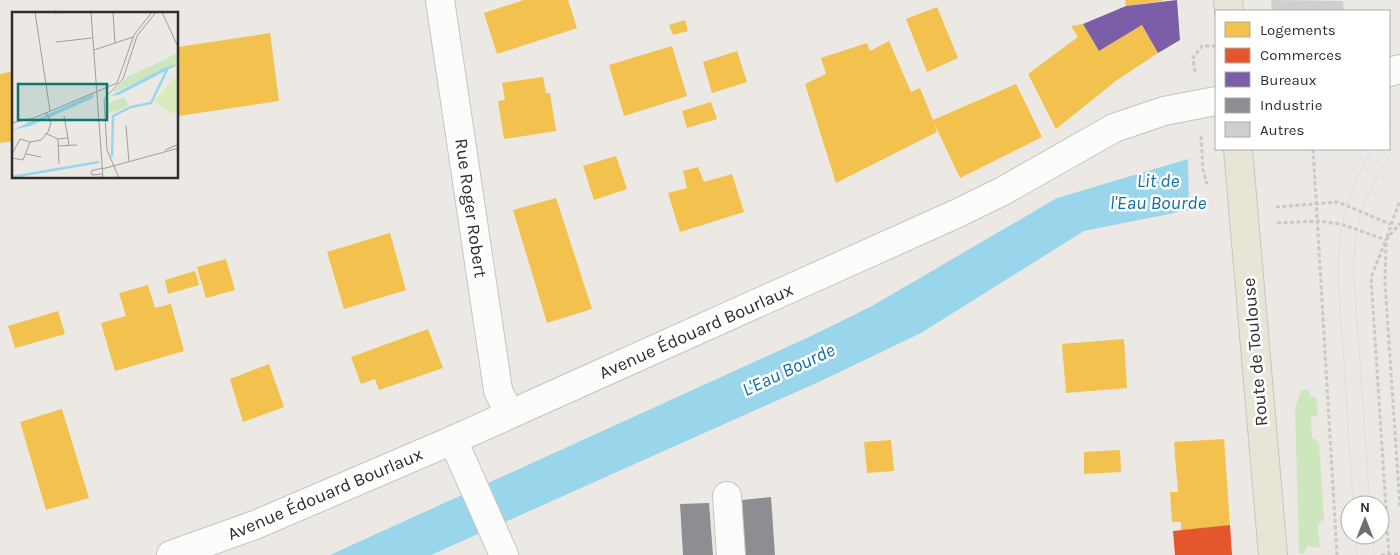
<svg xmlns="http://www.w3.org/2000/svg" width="1400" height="555" viewBox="0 0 1400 555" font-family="Karla,sans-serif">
<rect width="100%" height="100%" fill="#ece8e4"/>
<path fill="#cee6be" d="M1301,390h8l1,7h6l2,19h-7l1,21 7,6 5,76 -6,6 2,23 -13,-2 -3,7 -5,1 -4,-146z"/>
<path fill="#99d6ec" d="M1188,159l1,51 -105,21 -163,102 -98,47 -392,175h-101l479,-218 63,-31 185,-108z"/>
<path fill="#f2c14e" d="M524,0h44l9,28 -80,26 -13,-41z
M1125,0h37v1l-36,5z
M937,7l21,51 -31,14 -21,-53z
M685,20l3,11 -15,4 -4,-10z
M1083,24l16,27 43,-26 16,28 -41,27 -61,49 -28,-55 50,-37 -7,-11z
M270,33l9,68 -101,15v-69z
M889,41l22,51 9,-4 13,32 83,-36 26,53 -82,41 -26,-55 3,9 -101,51 -31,-99 21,-10 -5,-16 46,-15 3,8z
M672,46l15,50 -63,20 -15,-51z
M737,51l10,31 -35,11 -9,-31z
M14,71v70l-14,2v-69z
M543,77l3,16h4l6,38 -52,8 -6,-38 7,-1 -3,-17z
M711,102l6,17 -30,9 -5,-17z
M616,156l11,33 -33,11 -11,-34z
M698,167l6,15 28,-8 12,38 -64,20 -12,-39 19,-5 -4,-17z
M556,198l36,111 -45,14 -34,-113z
M390,233l16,57 -62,19 -17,-57z
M226,259l9,31 -29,8 -9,-31z
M195,271l4,14 -31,9 -3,-14z
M148,285l7,23 16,-4 13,47 -69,20 -14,-48 25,-7 -7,-23z
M58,311l7,23 -50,14 -7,-22z
M428,329l15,39 -64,22 -4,-11 -14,5 -10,-27z
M1124,339l3,49 -61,5 -4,-49z
M269,364l15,43 -41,15 -13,-43z
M62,409l27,89 -43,12 -26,-88z
M1224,439l6,86 -49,6v-9h-9l-2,-30h8l-4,-50z
M891,440l3,31 -27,2 -3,-31z
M1120,450l1,22 -37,2v-22z"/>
<path fill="#e4572e" d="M1230,525l2,30h-57l-2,-24z"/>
<path fill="#7b5ea7" d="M1177,0l3,40 -22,13 -16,-28 -43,26 -16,-27 43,-18z"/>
<path fill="#8d8d92" d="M771,497l4,58h-30l-3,-55z
M709,503l4,52h-30l-3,-51z"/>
<path fill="#d1cecb" d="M1271,0l72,1 1,10h-72z"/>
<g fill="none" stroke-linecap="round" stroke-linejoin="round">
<g stroke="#c5c4c5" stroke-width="30">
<path id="street" d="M440,0l58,390 11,24
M453,440l51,115
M727,496l4,59"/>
</g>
<g stroke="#c5c4c5" stroke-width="30">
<path id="secondary" d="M1389,72l11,-3
M171,555l84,-30 198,-85 505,-227 45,-22 111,-63 50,-17 52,-10"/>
</g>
<g stroke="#c6c5c4" stroke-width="30">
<path id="primary" d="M1228,0l1,11
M1238,149l35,406"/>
</g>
<path stroke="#c9c9c8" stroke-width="3" stroke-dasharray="4 2.5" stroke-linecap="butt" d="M1195,72l-2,-14 9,-12h14
M1201,136l2,34 4,14
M1313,149l24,406
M1276,207l62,-5 52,22
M1277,223l41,-2 23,3 45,16
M1387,237l13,-37
M1386,243l-1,40 15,224
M1381,555l19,-1
M1389,555l-18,-278 15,-37 14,-17"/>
<use href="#street" stroke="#fcfcfb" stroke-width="28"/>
<use href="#secondary" stroke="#fcfcfb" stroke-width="28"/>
<use href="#primary" stroke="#e8e4d6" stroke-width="28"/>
<path stroke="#dfdfe1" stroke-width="1" d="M1389,129l11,-12
M1353,505c-3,-48 -6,-96 -9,-144 -6,-80 -17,-141 29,-212
M1370,505c-4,-57 -8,-114 -12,-171 -2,-34 -8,-70 -1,-103 7,-32 22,-64 43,-89
M1356,535l1,20
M1373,535l1,20"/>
</g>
<g text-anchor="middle" stroke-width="5" stroke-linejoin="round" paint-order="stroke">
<g font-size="18" fill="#2e2e2e" stroke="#fff">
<text transform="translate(471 208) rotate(82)" y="6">Rue Roger Robert</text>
<text transform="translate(696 331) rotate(-24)" y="6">Avenue Édouard Bourlaux</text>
<text transform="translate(1255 352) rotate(-95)" y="6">Route de Toulouse</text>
<text transform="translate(325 494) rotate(-23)" y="6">Avenue Édouard Bourlaux</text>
</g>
<g font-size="19" font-style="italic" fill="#0d6fa3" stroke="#fff">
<text x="1158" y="187">Lit de<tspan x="1158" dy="22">l'Eau Bourde</tspan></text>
<text transform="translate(788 369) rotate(-25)" y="7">L'Eau Bourde</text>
</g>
</g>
<g transform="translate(12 12)">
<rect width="166" height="166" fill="#ece8e4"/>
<path d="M166,41v11l-66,29 15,-16zM112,85l5,9 -22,8 -1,-10z" fill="#cee6be"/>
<path d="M166,63v36l-5,3 -19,-13z" fill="#d9eabb"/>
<path d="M167,52l-60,31 -9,1 56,-29zM81,82v4l-63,28 -18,4z" fill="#99d6ec"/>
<path fill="none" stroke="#99d6ec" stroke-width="2.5" d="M100,145l1,-41 18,-9 20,-4 16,-33M0,165l87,-15"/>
<path fill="none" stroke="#a09e9b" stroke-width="1" d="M23,0l15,99M79,0l12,166M101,0l2,31M150,0l17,37M42,1l15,-1M44,30l36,-4M82,38l39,-13M52,104l4,22M0,111l22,-5 83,-35 17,-48 18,-23M114,114l3,36M33,121l13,6 1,25M46,127l10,-1 1,7M46,134l19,-1M153,138l14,-6M0,142l8,-15 10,3M14,142l15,3M0,146l11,2 7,-18 11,-2 7,-8 3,-9 -5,-11M90,156l-11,3 1,4 10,-1M90,157l77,-21M107,166l-12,-28 -3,-51 19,-20 14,-43 19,-24"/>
<path fill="#0f766e" fill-opacity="0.15" stroke="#0f766e" stroke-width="2.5" d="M6,72h89v36h-89z"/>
<rect width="166" height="166" fill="none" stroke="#2e2e2e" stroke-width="2.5"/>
</g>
<rect x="1215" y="10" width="175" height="140" fill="#ffffff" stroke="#ababab"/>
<rect x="1225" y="22" width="25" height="15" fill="#f2c14e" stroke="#ababab"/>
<text x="1260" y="35" font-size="15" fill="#2e2e2e">Logements</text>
<rect x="1225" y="48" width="25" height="15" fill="#e4572e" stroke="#ababab"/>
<text x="1260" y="60" font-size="15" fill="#2e2e2e">Commerces</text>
<rect x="1225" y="72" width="25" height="15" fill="#7b5ea7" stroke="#ababab"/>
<text x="1260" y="85" font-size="15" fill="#2e2e2e">Bureaux</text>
<rect x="1225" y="98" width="25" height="15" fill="#8d8d92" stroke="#ababab"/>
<text x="1260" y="110" font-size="15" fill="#2e2e2e">Industrie</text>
<rect x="1225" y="122" width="25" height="15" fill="#d1cecb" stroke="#ababab"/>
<text x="1260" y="135" font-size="15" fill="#2e2e2e">Autres</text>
<g transform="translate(1365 520)"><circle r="24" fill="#ffffff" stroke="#ababab"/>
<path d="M0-4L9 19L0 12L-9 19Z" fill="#706f6e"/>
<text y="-8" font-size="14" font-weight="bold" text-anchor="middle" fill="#2e2e2e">N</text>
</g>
</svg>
